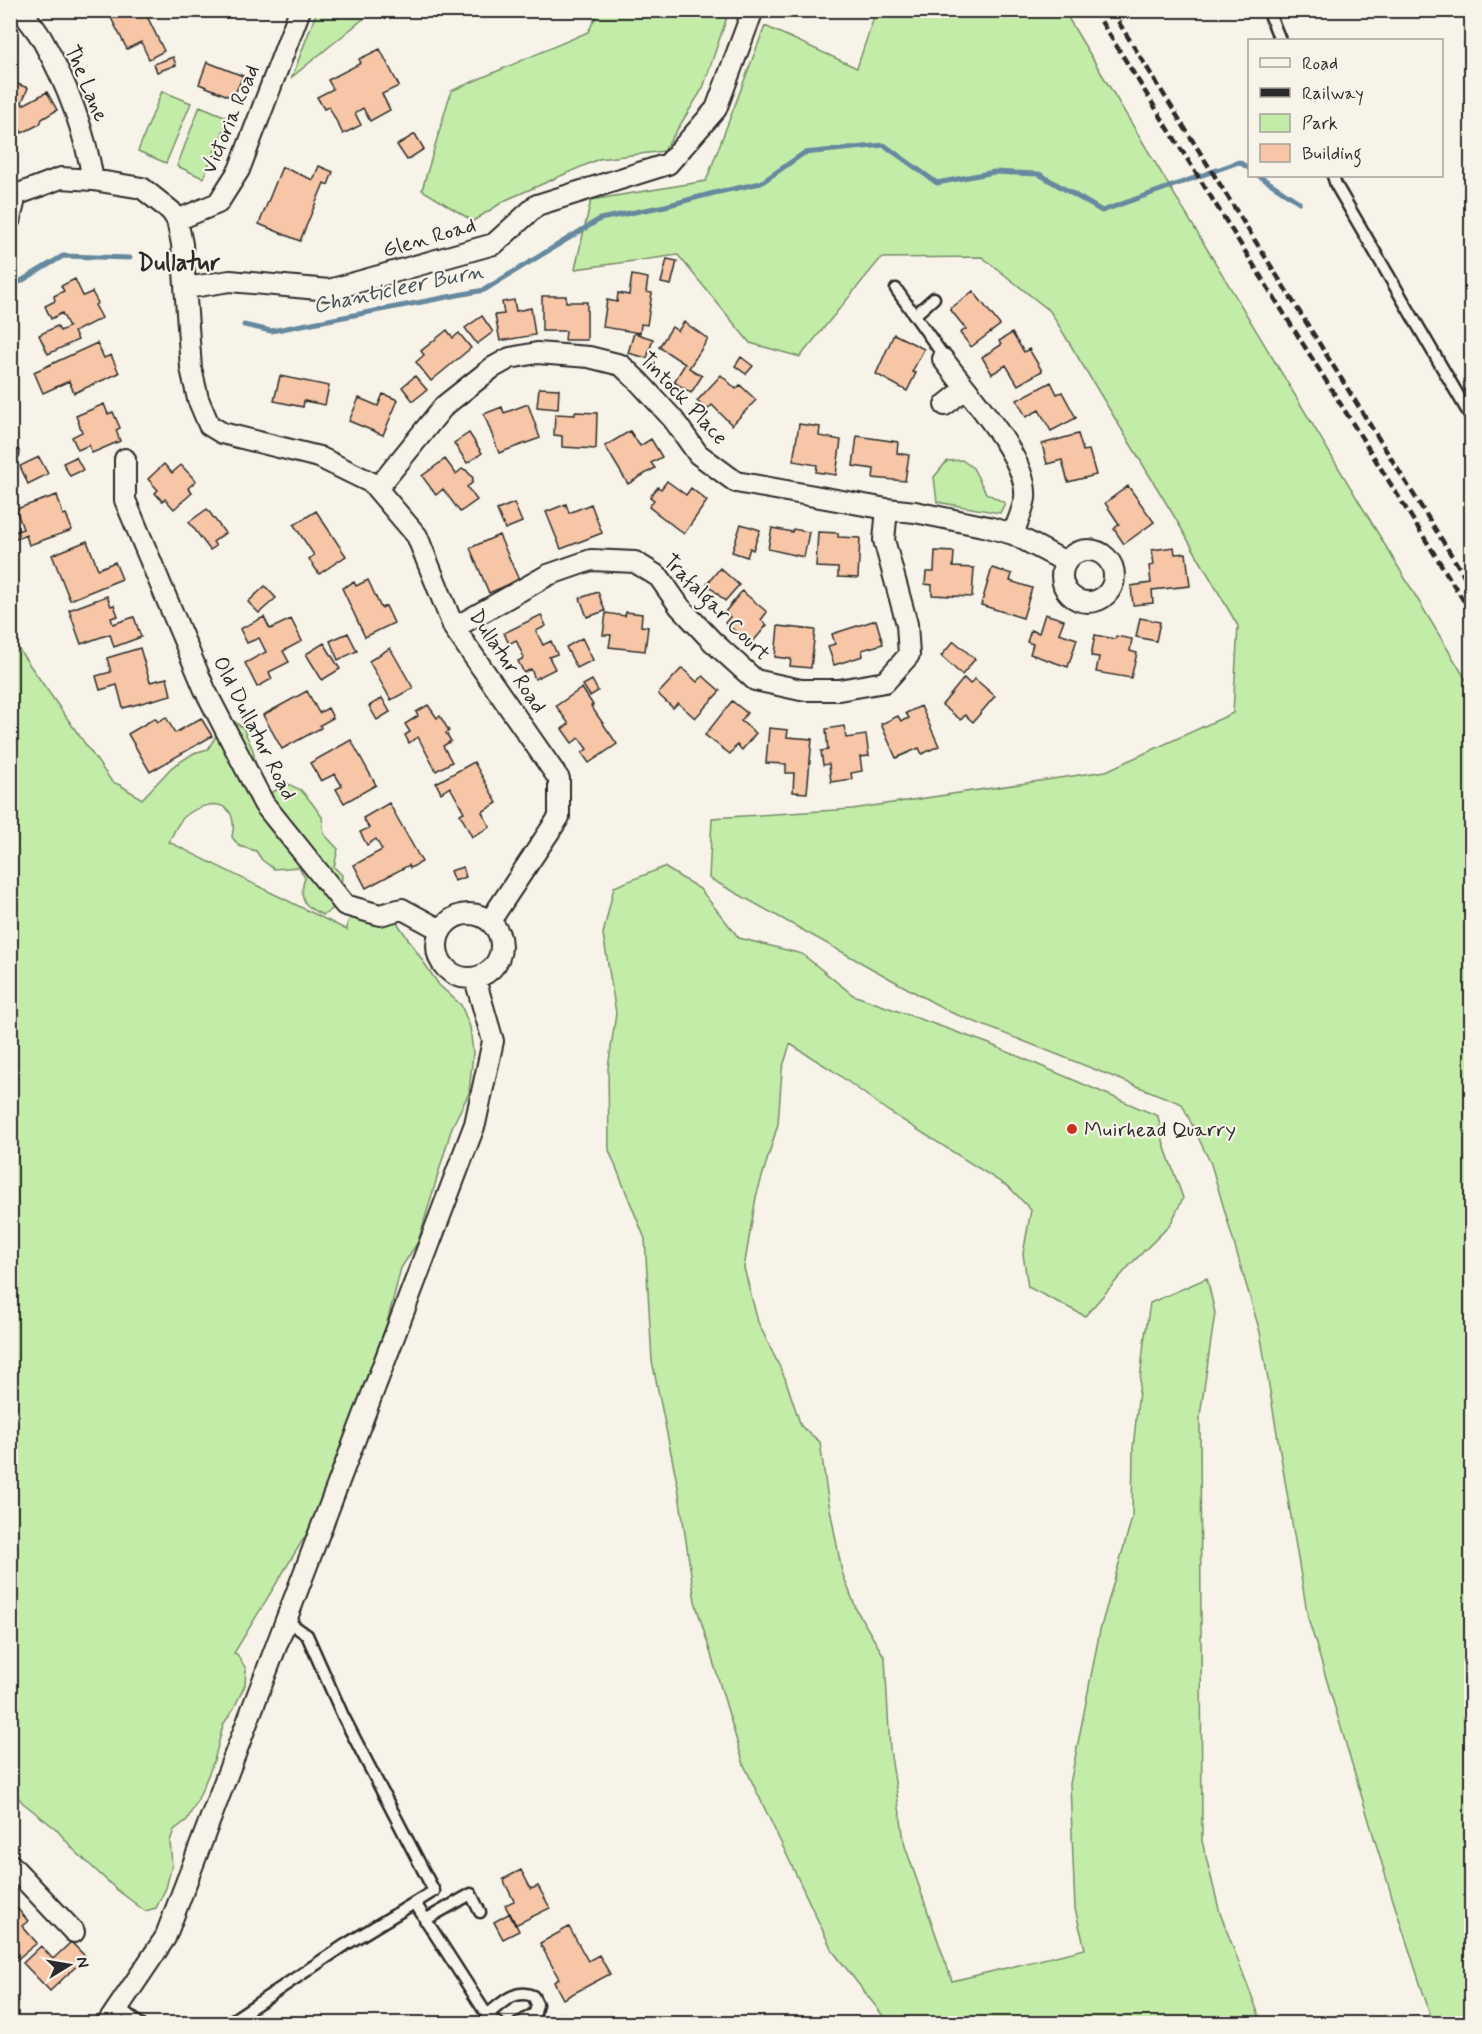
<svg xmlns="http://www.w3.org/2000/svg" width="1482" height="2034" viewBox="0 0 1482 2034" font-family="Mynerve,sans-serif">
<rect width="100%" height="100%" fill="#f7f3e8"/>
<filter id="ink" filterUnits="userSpaceOnUse"><feTurbulence type="fractalNoise" baseFrequency=".0167" numOctaves="2"/><feDisplacementMap in="SourceGraphic" scale="12" xChannelSelector="R" yChannelSelector="G"/><feConvolveMatrix kernelMatrix="1 2 1 2 8 2 1 2 1" color-interpolation-filters="sRGB"/></filter>
<g filter="url(#ink)">
<path fill="#c3eca8" stroke="#778c6a" stroke-width="1.5" d="M317,11h56l-81,66z
M599,11h130l-26,77 -39,63 -65,8 -93,41 -33,21 -51,-31 29,-99 137,-59z
M876,11h188l407,677v1335h-38l-41,-126 -84,-279 -48,-286 -49,-168 -29,-60 -232,-92 -241,-134 3,-60 140,-9 254,-38 127,-58 5,-87 -64,-110 -124,-205 -68,-54 -101,1 -81,99 -50,-14 -72,-88 -103,14 16,-69 115,-19 59,-155 92,42z
M162,91l29,12 -25,60 -28,-12z
M200,106l29,12 -26,60 -26,-12z
M962,460l11,8 13,25 19,10 -5,10 -63,-11 -3,-25 13,-16z
M10,637l102,145 8,3 22,14 30,-32 22,-14 14,-4 8,-13 -8,-18 4,-6 23,10 8,6 10,22 6,32 12,11 17,-9 13,6 11,13 10,14 2,17 14,15 -4,18 8,8c-1,16 -2,33 -19,40 -19,-8 -25,-16 -18,-37l-6,-11 -25,2 -12,-9 -6,-9 -17,-5 -7,-9c8,-39 -25,-39 -48,-20 -6,5 -11,17 -15,25l178,88c-1,-17 19,-27 34,-27 5,1 10,3 15,4l3,9 -1,8 41,61 22,20 9,22 3,26 -4,40 -17,34 -34,115 -17,26 -14,55 -75,202 -78,128 3,1 9,15 -1,16 -11,23 -11,17 -9,36 -16,38 -11,21 -13,10 -4,11 2,24 -6,23 -10,20 -11,3 -29,-22 -42,-39 -18,-21 -33,-26 -12,-13z
M664,867l36,22 39,49 63,16 51,41 134,48 171,73 6,29 19,53 -13,27 -39,39 -46,52 -57,-29 -5,-33 8,-44 -21,-22 -122,-77 -56,-41 -42,-26 -8,26 -4,54 -22,73 -12,71 14,54 27,56 16,48 19,16 7,51 15,79 15,39 28,47 5,92 15,96 47,135 133,-32 -10,-40 -5,-125 30,-154 32,-112 1,-69 11,-107 6,-39 57,-25 8,35 -15,103 2,425 18,72 42,110h-376l-2,-6 -52,-67 -88,-185 -49,-164 -17,-114 -26,-126 -7,-122 -36,-89 -1,-82 8,-55 -13,-79 11,-47z"/>
<g fill="none" stroke-linecap="round" stroke-linejoin="round">
<path stroke="#66899f" stroke-width="5" d="M1259,176l40,26
M16,284l47,-28 67,2
M244,325l27,6 213,-41 116,-71 65,-13 49,-13 47,-10 43,-30 80,-8 53,38 57,-11 45,2 63,37 137,-49 11,7"/>
</g>
<path fill="#f6c6a6" stroke="#2b2b2b" stroke-width="1.5" d="M121,10h23l20,41 -15,8 -8,-17 -14,7 -17,-33z
M380,49l19,37 -17,8 8,16 -20,11 -7,-13 -8,5 6,12 -18,9 -14,-27 -5,2 -7,-12 16,-8 -5,-9 33,-17 -2,-4z
M173,57l3,8 -19,7 -3,-8z
M207,62l36,14 -10,22 -34,-14z
M12,82l16,6 -6,14 1,3 24,-13 10,18 -15,9 -2,5 -18,9 -7,-13 -5,-2z
M415,134l9,15 -17,11 -10,-15z
M319,166l14,6 -5,13 -4,-2 -24,58 -41,-17 23,-57 31,13z
M667,259l10,2 -6,24 -10,-2z
M632,275l16,3 -2,14 6,1 -5,32 -6,-1 -1,9 -37,-6 4,-27 10,2 1,-9 11,2z
M75,279l8,17 9,-4 6,11 -3,2 7,13 -28,14 4,8 -30,14 -9,-19 18,-9 3,5 9,-4 -7,-14 -11,6 -6,-13 10,-5 -1,-5 10,-5 -3,-5z
M973,291l27,34 -29,22 -11,-14 6,-4 -16,-20z
M542,296h24v6h21v38h-22l1,-9h-24z
M514,300l2,11 15,-3 4,27 -35,6 -5,-26 9,-1 -2,-12z
M482,316l11,16 -16,12 -12,-16z
M684,322l24,17 -19,29 13,8 -11,17 -17,-11 11,-18 -26,-17 13,-20 6,4z
M447,330l6,8 6,-5 12,15 -40,33 -15,-19 8,-7 -3,-4z
M634,333l19,6 -6,19 -19,-5z
M1012,333l12,19 5,-3 13,22 -24,14 -12,-20 -14,9 -10,-17 19,-12 -2,-4z
M894,334l30,15 -12,23 4,1 -9,18 -31,-17z
M97,343l7,15 7,-3 8,18 -45,20 -5,-12 -26,12 -9,-21z
M741,357l12,9 -7,8 -11,-8z
M721,375l15,14 4,-4 16,15 -24,25 -20,-20 -5,5 -10,-9z
M280,376l49,10 -4,19 -21,-4 -1,6 -29,-6z
M415,376l12,14 -14,11 -11,-14z
M1051,382l6,12 5,-2 14,26 -25,13 -12,-21 -13,7 -9,-17z
M539,388l20,1 -1,20 -21,-2z
M383,394l15,6 -15,35 -34,-14 10,-23 19,8z
M104,404l4,10 5,-2 7,16 -4,2 4,11 -28,12 -3,-8 -11,5 -6,-13 10,-5 -6,-16z
M528,404l12,34 -41,15 -15,-39 18,-7 2,6z
M575,412l22,1 -1,36 -34,-2v-11l-8,-1 1,-21 20,1z
M799,424l21,3 -1,9 22,4 -5,35 -20,-3 1,-7 -24,-4z
M630,431l10,15 11,-7 11,18 -11,6 4,5 -27,16 -23,-38z
M469,433l13,20 -15,10 -13,-20z
M1078,434l5,17 6,-1 7,25 -28,7 -6,-22 -15,4 -5,-20z
M857,436l41,6 -1,11 12,2 -4,26 -32,-3 1,-9 -21,-3z
M39,457l9,17 -20,10 -8,-18z
M76,457l7,13 -13,6 -7,-13z
M445,459l11,15 6,-5 4,1 7,8 -1,5 -5,4 10,13 -17,12 -17,-23 -7,6 -14,-19z
M164,464l8,9 9,-8 15,16 -8,7 4,5 -18,16 -9,-10 -3,2 -7,-8 3,-3 -10,-11z
M667,481l19,14 5,-7 16,13 -23,33 -35,-27 5,-7 -4,-3 8,-10 3,2z
M1128,486l26,36 -30,22 -10,-15 5,-5 -14,-21z
M57,495l6,20 3,-1 6,16 -43,15 -3,-10 -10,4 -2,-7 9,-3 -7,-20z
M514,503l8,19 -17,7 -8,-19z
M566,504l3,9 22,-9 11,29 -41,16 -15,-37z
M207,509l18,24 -12,9 3,4 -6,4 -21,-28z
M316,511l30,45 -27,18 -10,-15 5,-4 -20,-30z
M741,524l19,6 -7,20 -3,-2 -3,9 -15,-5z
M772,528l20,4 1,-3 16,3 -5,25 -36,-8z
M818,532l20,1v4l22,1 -2,40 -20,-1v-9l-22,-1z
M499,535l20,45 -30,13 -19,-45z
M87,541l11,28 17,-7 7,17 -52,21 -18,-45z
M1174,547l1,7 11,-1 4,33 -38,4 1,13 -20,2 -2,-19 20,-3 -2,-17 5,-1 -2,-15z
M935,551l19,1 -1,15 21,1 -2,29 -40,-2v-10l-7,-1 1,-12h8z
M720,568l19,17 -14,16 -18,-17z
M992,568l20,6 -2,7 22,7 -9,30 -42,-13z
M368,580l13,28 5,-2 8,17 -29,14 -23,-49 12,-6 2,4z
M265,586l11,12 -17,15 -11,-11z
M742,591l25,21 -6,8 6,5 -16,19 -26,-21 5,-6 -5,-5z
M598,592l7,19 -18,6 -7,-19z
M107,596l4,10 3,-1 4,11 -7,2 2,6 21,-7 7,20 -27,10 -4,-13 -29,10 -12,-34z
M626,612l16,2 -1,12 7,1 -3,24 -36,-4 2,-12h-8l3,-22 19,3z
M1045,614l19,6 -5,13 18,6 -9,28 -38,-13 3,-10 -6,-2 4,-12 8,3z
M541,615l5,11 -10,5 7,14 8,-4 6,13 -8,3 6,12 -20,10 -4,-10 -7,4 -6,-12 6,-3 -8,-18 -7,4 -5,-11z
M264,617l6,12 21,-10 11,22 -19,10 6,11 -20,10 3,7 -15,8 -12,-24 21,-11 -7,-14 -12,5 -7,-14z
M1140,618l20,4 -4,19 -20,-4z
M876,620l7,24 -21,6 1,6 -29,9 -6,-19 7,-2 -3,-10z
M778,626l37,4 -4,38 -21,-2 1,-7 -16,-2z
M348,633l9,18 -19,9 -8,-19z
M1095,635l20,4 1,-3 16,3 -2,12 7,2 -6,25 -35,-6 3,-15 -8,-1z
M582,638l11,22 -16,8 -11,-21z
M954,641l21,18 -13,16 -21,-19z
M324,643l16,26 -18,11 -16,-26z
M140,648l10,34 17,-4 4,17 -48,13 -6,-23 -17,5 -4,-14 15,-4 -4,-14z
M390,648l23,40 -22,12 -22,-39z
M682,668l15,14 6,-6 17,15 -25,27 -17,-15 -5,5 -15,-14z
M964,678l6,6 5,-5 20,17 -22,26 -8,-7 -4,5 -19,-15z
M592,680l6,11 -8,5 -7,-11z
M582,688l11,17 -2,1 26,38 -28,19 -7,-10 5,-4 -8,-11 -7,5 -10,-14 7,-5 -13,-18z
M307,691l12,22 9,-5 5,10 -13,7 1,3 -39,21 -19,-34z
M382,698l8,14 -13,8 -8,-14z
M732,701l15,12 -6,8 15,12 -14,17 -5,-5 -7,9 -25,-19z
M428,705l9,13 3,-2 9,15 -3,2 5,8 -8,5 9,16 -16,9 -18,-34 -9,6 -4,-8 5,-3 -5,-8 13,-8 -2,-4z
M921,706l18,40 -17,8 -3,-6 -23,10 -15,-34 17,-8 3,5 8,-3 -3,-5z
M166,717l9,16 26,-15 11,18 -62,36 -22,-38 27,-16 3,4z
M844,726l2,12 20,-3 3,21 -9,1 2,14 -11,2 1,6 -21,3 -2,-18 -6,1 -2,-14 7,-1 -2,-21z
M769,728l19,2 -1,7 25,2 -5,54 -14,-1 1,-19h-8v-9l-20,-1z
M351,740l25,45 -32,18 -8,-14 6,-3 -7,-12 -14,7 -11,-18z
M474,762l23,41 -15,9 8,15 -18,10 -12,-23 4,-2 -14,-25 -9,6 -5,-10z
M389,803l33,59 -12,6 -1,-3 -43,23 -12,-23 28,-15 -6,-11 -9,6 -7,-13 9,-4 -6,-10z
M463,867l3,10 -12,4 -4,-10z
M521,1870l10,19 7,-3 12,22 -35,17 -10,-20 9,-4 -11,-22z
M17,1908l11,13 -6,5 15,17 -22,18 -5,-6v-41z
M510,1913l9,18 -16,8 -9,-17z
M569,1927l19,34 11,-6 11,19 -47,25 -9,-17 5,-3 -19,-36z
M71,1942l15,15 -36,34 -27,-28 18,-17 12,13z
M563,2014l5,10h-21z"/>
<g fill="none" stroke-linecap="round" stroke-linejoin="round">
<g stroke="#2b2b2b" stroke-width="15">
<path id="service" d="M1268,10l12,30
M1333,176l3,9 136,234
M896,289l44,62 3,8
M915,315l19,-17
M10,448l3,6
M415,1903l72,112 12,9
M425,1920l46,-26 9,18
M118,2007l22,17
M487,2015c14,-11 28,-27 46,-19l4,8 -2,9 -17,11
M227,2024l118,-79 89,-54 -91,-175 -36,-81 -21,-15"/>
</g>
<g stroke="#2b2b2b" stroke-width="24">
<path id="minor" d="M21,10c7,10 16,20 22,31 24,43 42,91 50,139
M16,195l45,-17 32,2 49,8 29,23 6,9 5,24 9,124 7,31 11,26 13,8 97,24 53,26 45,53 37,92 105,151v38l-69,104
M10,219l6,-24
M177,220l41,-17 21,-33 61,-160
M186,288l44,-7 99,9 165,-46 43,-39 131,-41 48,-55 37,-99
M943,359c23,32 86,99 82,139 -2,12 -8,25 -12,36
M945,405l20,-16
M125,459v41l80,190 59,114 81,101 35,10 22,-6 39,21
M377,489l67,-83 48,-38 18,-10 27,-5 52,4 32,8 18,17 34,37 25,35 38,28 151,27 28,3 73,15 25,7 53,28
M1062 576a26 26 0 1 1 52 0a26 26 0 1 1-52 0Z
M454,628l94,-53 43,-15 44,2 24,15 21,30 32,34 43,39 46,10h38l46,-8 24,-27 -2,-31 -23,-84 3,-31
M437 946a32 32 0 1 1 64 0a32 32 0 1 1-64 0Z
M10,1864l64,68
M107,2024l58,-86 310,-814 18,-83 -18,-62"/>
</g>
<use href="#service" stroke="#f7f3e8" stroke-width="10"/>
<use href="#minor" stroke="#f7f3e8" stroke-width="20"/>
<path stroke="#2b2b2b" stroke-width="4.5" stroke-dasharray="9 4.5" stroke-linecap="butt" d="M1094,10l378,604
M1111,10l361,578"/>
</g>
</g>
<circle fill="#c8321e" stroke="#f7f3e8" stroke-width="2" cx="1072" cy="1129" r="6"/>
<g text-anchor="middle" stroke-width="4.5" stroke-linejoin="round" paint-order="stroke">
<g font-size="21" fill="#2b2b2b" stroke="#f7f3e8">
<text transform="translate(87 83) rotate(67)" y="7">The Lane</text>
<text transform="translate(230 119) rotate(-67)" y="7">Victoria Road</text>
<text transform="translate(429 237) rotate(-16)" y="7">Glen Road</text>
<text transform="translate(684 398) rotate(47)" y="7">Tintock Place</text>
<text transform="translate(717 607) rotate(45)" y="7">Trafalgar Court</text>
<text transform="translate(508 661) rotate(56)" y="7">Dullatur Road</text>
<text transform="translate(255 728) rotate(63)" y="7">Old Dullatur Road</text>
</g>
<g font-size="21" fill="#2b2b2b" stroke="#f7f3e8" text-anchor="start">
<text x="1084" y="1136">Muirhead Quarry</text>
</g>
<g font-size="22" font-style="italic" fill="#44525c" stroke="#f7f3e8">
<text transform="translate(398 287) rotate(-12)" y="8">Chanticleer Burn</text>
</g>
<g font-size="24" font-weight="bold" fill="#2b2b2b" stroke="#f7f3e8">
<text x="179" y="270">Dullatur</text>
</g>
</g>
<rect width="1482" height="2034" fill="none" stroke="#f7f3e8" stroke-width="36"/>
<rect x="18" y="18" width="1446" height="1998" fill="none" stroke="#2b2b2b" stroke-width="2" filter="url(#ink)"/>
<rect x="1248" y="39" width="195" height="138" fill="#f7f3e8" stroke="#a5a39c" stroke-width="1.5"/>
<rect x="1260" y="58" width="30" height="9" fill="#f7f3e8" stroke="#a5a39c" stroke-width="1.5"/>
<text x="1302" y="69" font-size="18" fill="#2b2b2b">Road</text>
<rect x="1260" y="88" width="30" height="9" fill="#2b2b2b" stroke="#a5a39c" stroke-width="1.5"/>
<text x="1302" y="99" font-size="18" fill="#2b2b2b">Railway</text>
<rect x="1260" y="114" width="30" height="18" fill="#c3eca8" stroke="#a5a39c" stroke-width="1.5"/>
<text x="1302" y="129" font-size="18" fill="#2b2b2b">Park</text>
<rect x="1260" y="144" width="30" height="18" fill="#f6c6a6" stroke="#a5a39c" stroke-width="1.5"/>
<text x="1302" y="159" font-size="18" fill="#2b2b2b">Building</text>
<g transform="translate(69 1965) rotate(79)" stroke="#f7f3e8" stroke-width="4.5" paint-order="stroke">
<path d="M0-4.5L10 22L0 15L-10 22Z" fill="#2b2b2b"/>
<text y="-9" font-size="16" font-weight="bold" text-anchor="middle" fill="#2b2b2b">N</text>
</g>
</svg>
